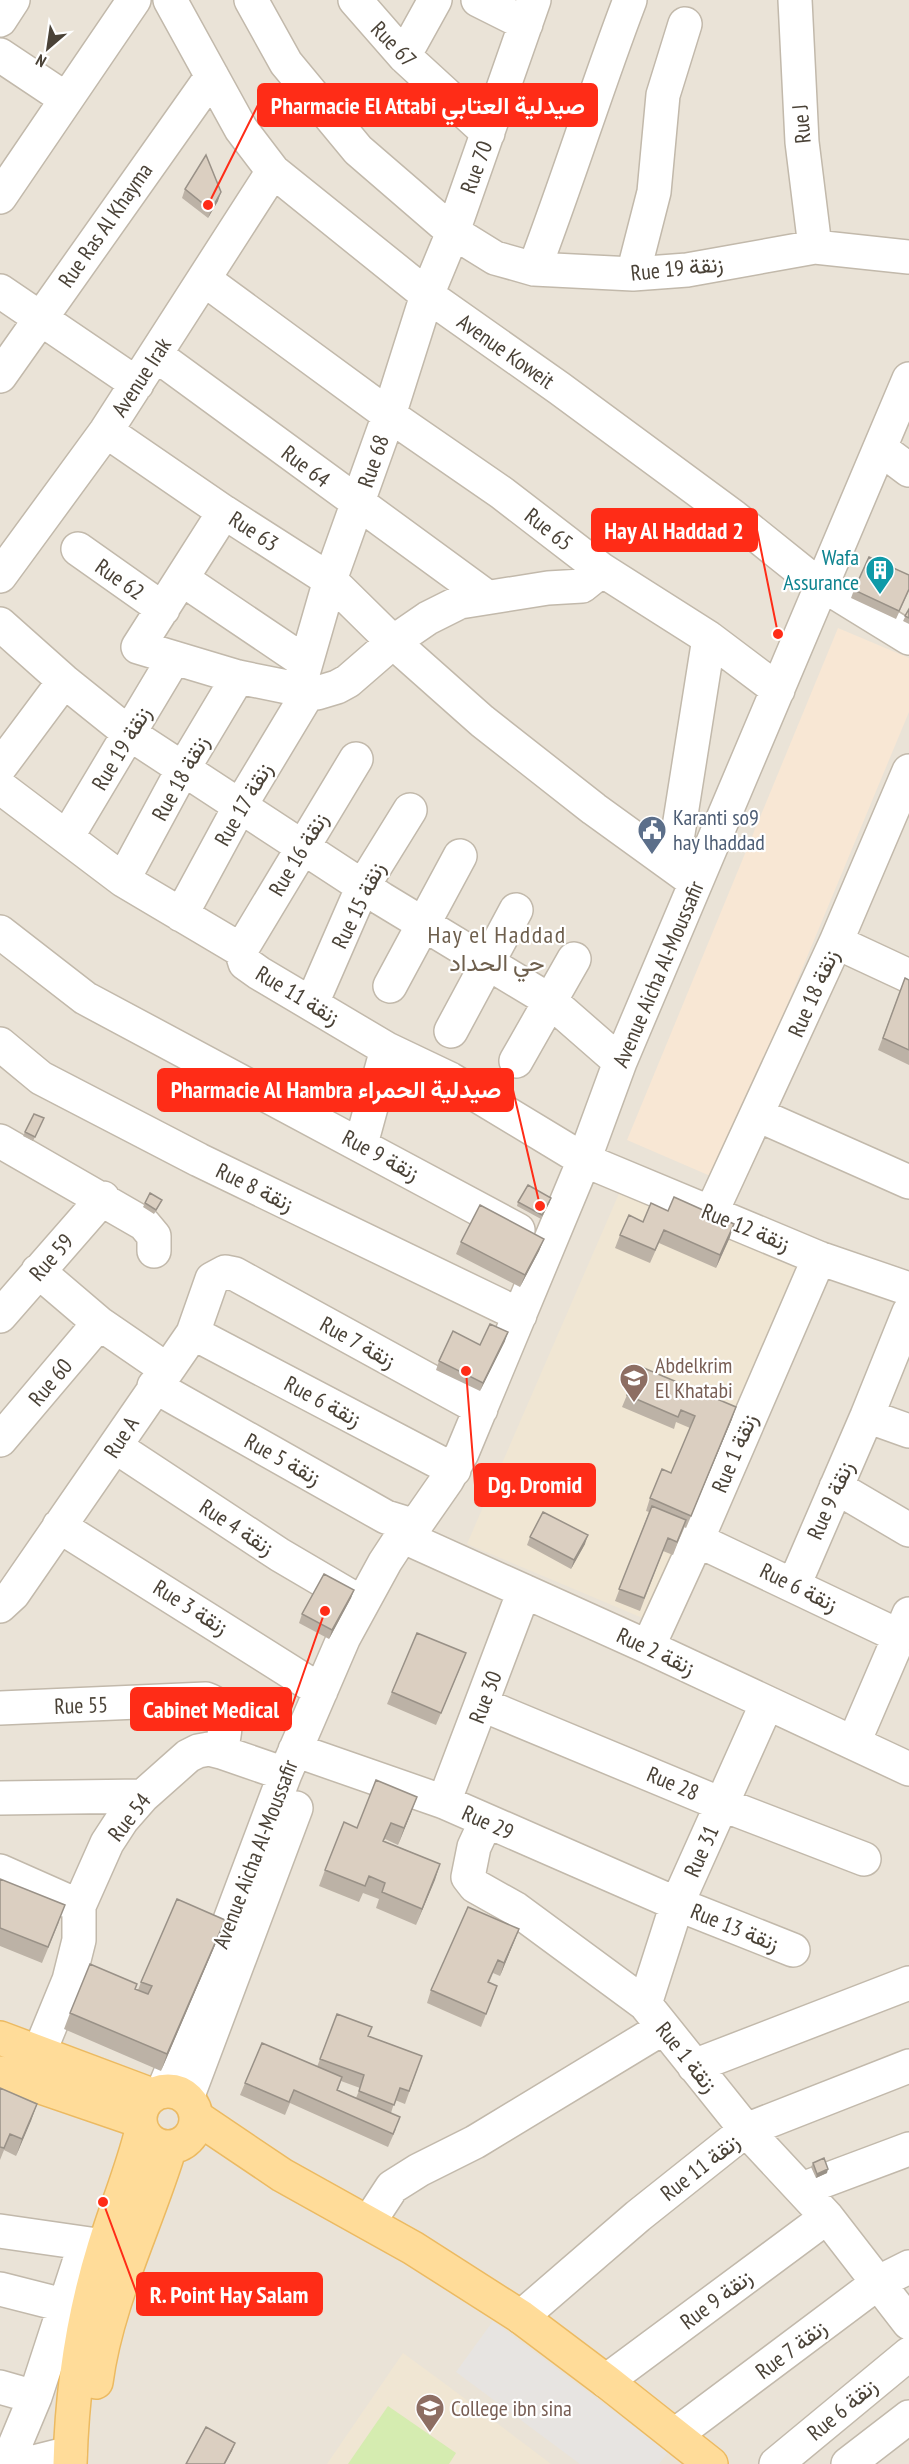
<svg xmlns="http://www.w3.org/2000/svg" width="909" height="2464" viewBox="0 0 909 2464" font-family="'PT Sans Narrow',Vazirmatn,sans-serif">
<rect width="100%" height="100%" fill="#f6f1ea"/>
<path fill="#eae3d7" d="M0,0h909v2464h-909z"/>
<path fill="#f8e7d4" d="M838,628l71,30v54l-194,466 -88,-38z"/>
<path fill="#f0e6d3" d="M621,1189l181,72 -157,358 -178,-75z
M403,2353l45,33 103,78h-224z"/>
<path fill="#d5ecb0" d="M388,2406l68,47 -7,11h-101z"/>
<path fill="#e7e4e1" d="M493,2321l175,131 -9,12h-79l-124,-92z"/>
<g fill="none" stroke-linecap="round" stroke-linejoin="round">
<g stroke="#c2b9ab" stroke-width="36">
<path id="minor" d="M170,0l71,129 32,42 154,124 132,93 175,129 71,57 104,64
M251,0l35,63 72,87 95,82 42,26 39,11 99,5 54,-4 128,-23 94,10
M355,0l49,56 84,77
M478,0l48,24
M795,0l7,142 13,105
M0,20l13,-20
M0,55l66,44
M404,56l31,-56
M0,197l134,-197
M534,269c34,-89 62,-180 96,-269
M633,274l21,-82 9,-97 22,-71
M205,280l184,135 113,78 100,77 107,68 -36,227
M0,291l137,93
M156,355l331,242
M0,376l212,-300
M106,431l118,81 106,68 63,62 89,79 112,88 94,68
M881,449l28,21
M224,512l-86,135 100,30 79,16 20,-6 11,-6 45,-39 35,-24 32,-16 88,-14 34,-2 20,-16
M78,549l85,60
M0,576l106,-145 167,-260
M182,579l123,83
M0,624l64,57 66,53 252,165 167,101 71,62
M709,638l69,52
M298,691l32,-111 59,-165 38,-120 24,-58 83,-237
M0,767l64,-86
M0,787l123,93 118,70 4,13 14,10 128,76 63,30 134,81 235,98 90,31
M67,837l107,-179
M123,880l60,-111 55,-92
M181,915l59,-109 68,-113
M0,932l85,66 433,232
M836,942l73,34
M241,950l115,-191
M390,986l70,-130
M312,1003l51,-117 47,-76
M451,1031l65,-121
M0,1044l41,34 158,82 321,155
M516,1061l58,-102
M758,1115l151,67
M0,1141l144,83 10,12v15
M361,1144l26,-95
M711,1213l125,-271 73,-171
M38,1271l61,52 67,46
M909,1312l-42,104 42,15
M0,1316l103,-118
M193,1333l261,137
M154,1386l232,131 29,9
M0,1440l99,-117
M116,1447l164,108 80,47
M836,1487l73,43
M59,1526l262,165
M402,1536l246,111 261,122
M697,1540l202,96
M794,1585l73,-169
M0,1606l13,-12 180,-261 19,-54 13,-7 10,2 246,135
M648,1647l49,-107 122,-282
M483,1705l238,99 143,55
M0,1708l206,-9c26,9 19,31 15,53
M854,1742l55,-128
M295,1750l149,52 233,102 116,46
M0,1798l143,-2
M444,1802l80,-211
M486,1821l-12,26 -6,30 7,9 41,23 129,95 101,126 81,87 82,106
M0,1871l79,35
M645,2004l32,-100 90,-201
M39,2053l30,-73 10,-40v-34l28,-63 15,-23 21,-24 45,-40 10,-5 11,-2 12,3 64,22
M694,2066l215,-83
M163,2091l24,-57 98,-260 59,-137 41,-75 17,-26 13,-10 32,-46 15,-27 122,-293 36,-98 289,-683
M187,2098l109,-290
M802,2189l107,-40
M369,2222l23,-35 27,-17 56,-28 188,-114
M0,2231l104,15
M0,2289l67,17
M521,2317l117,-101 108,-86 163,-64
M606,2381l221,-164
M0,2387l35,10
M675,2435l204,-153 30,-15
M7,2464l28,-67 50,-153
M26,2464l44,-11
M776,2464l133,-110
M848,2464l61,-47"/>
</g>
<g stroke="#ecba61" stroke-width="36">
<path id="major" d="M0,2038l152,57
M0,2073l140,48
M140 2119a28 28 0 1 1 56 0a28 28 0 1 1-56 0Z
M196,2117l86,58 131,73 108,69 85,64 105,83
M96,2382c11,-82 50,-156 74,-235
M70,2464c2,-74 12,-145 34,-216 12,-40 28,-77 38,-118"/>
</g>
<use href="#minor" stroke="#fff" stroke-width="33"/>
<use href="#major" stroke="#ffdc99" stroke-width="33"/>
</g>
<path fill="#bcb2a6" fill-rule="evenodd" d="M185,189l33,12 -10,17 -26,-20z
M854,590l55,1 -13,28 -45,-21z
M909,609v15l-6,-3z
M905,978l4,2v85l-31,-15z
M44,1118l-11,23 -10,-5 2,-4z
M518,1202h32l-9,17 -24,-13z
M145,1203l15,1 -6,10 -11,-7z
M643,1222l87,15 -14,31 -57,-25 -9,20 -35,-15 5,-13z
M544,1239l-5,12 -19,36 -64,-33 5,-12z
M505,1341l-25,50 -44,-21 3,-9 41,-16z
M627,1395l105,24 -46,109 -2,-1 -11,28 -10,-4 -23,60 -25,-10 34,-89 -3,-1 4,-13 21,-25 19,-45 -14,-6 -2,7 -52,-22z
M530,1537l55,7 -14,25 -44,-24z
M354,1590l-3,8 -22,41 -30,-16 3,-9z
M461,1666l-25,59 -49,-21 5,-12z
M411,1813l-13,32 -13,-6 -1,2 56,23 -24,61 -40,-17 3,-9 -16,-6 -4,9 -40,-16 6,-16 32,-42z
M0,1879l59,43 -17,41 -42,-17z
M519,1929l-19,47 -7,-3 -4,10 8,3 -16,41 -54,-24 4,-13z
M219,1936l-58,135 -97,-42 6,-16 68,-23 3,-8z
M337,2014l31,22 54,20 -17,48 -10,-4 -4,13 5,16 -8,18 -98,-44 -5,12 -45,-20 5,-12 72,-16zM341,2081l19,7 -4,10 -18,-8z
M0,2088l37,16 -21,52 -12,-6 -4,10z
M813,2163l14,10 -11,5 -5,-11z"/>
<path fill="#999187" d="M221,192l-3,9 -10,17 3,-8z
M734,1224l-4,13 -14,31 4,-13z
M544,1239l-5,12 -19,36 5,-12z
M508,1332l-3,9 -25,50 3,-8z
M736,1407l-4,12 -46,109 5,-12z
M588,1535l-3,9 -14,25 3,-9z
M354,1590l-3,8 -22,41 3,-9z
M417,1797l-6,16 -13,32 6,-17z
M440,1864l-5,16 -19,45 6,-16z
M225,1920l-6,16 -58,135 6,-17z
M519,1929l-5,13 -14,34 4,-13z
M37,2104l-6,17 -15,35 6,-17z
M828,2169l-1,4 -11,5 1,-4z
M235,2443l-3,8 -7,13h-1z"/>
<path fill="#dbcfc1" stroke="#999187" stroke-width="1.5" d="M206,155l15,37 -10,18 -26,-21z
M869,557l40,18v14l-10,22 -45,-21z
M909,609v9l-4,-2z
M905,978l4,2v70l-26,-12z
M34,1114l10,4 -9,19 -10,-5z
M528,1185l23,13 -9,17 -24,-13z
M150,1193l12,7 -6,10 -11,-7z
M674,1197l60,27 -14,31 -56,-25 -9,20 -35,-15 9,-20 14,7 8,-19 17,8z
M480,1205l64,34 -19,36 -64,-33z
M490,1324l18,8 -25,51 -44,-22 14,-30 27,14z
M639,1366l97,41 -45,109 -41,-18 12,-29 9,4 24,-57 -14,-6 -3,7 -51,-22z
M652,1506l34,14 -9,22 -9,-4 -24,60 -25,-9z
M543,1512l45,23 -14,25 -44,-23z
M324,1574l30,16 -22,40 -30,-16z
M417,1633l49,20 -25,60 -49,-21z
M376,1780l41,17 -13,31 -13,-5 -8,18 57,23 -18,45 -40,-17 3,-9 -16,-7 -4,10 -40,-16 19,-48 13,6z
M0,1879l65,26 -17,42 -48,-19z
M177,1899l48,21 -58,134 -97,-41 20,-49 47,20 -2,5 13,5 4,-8 -11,-4z
M468,1907l51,22 -15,34 -6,-3 -10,22 9,4 -11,28 -55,-24z
M337,2014l35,13 -4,9 54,20 -13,35 -9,-3 -6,17 -35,-14 5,-16 -44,-16z
M262,2043l80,34 -5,13 63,27 -7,17 -99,-44 -5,12 -44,-19z
M0,2088l37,16 -15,35 -12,-5 -6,14 -4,-1z
M824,2158l4,11 -11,5 -4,-11z
M206,2427l29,16 -11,21h-38z"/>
<defs>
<g id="building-pin" transform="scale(1.5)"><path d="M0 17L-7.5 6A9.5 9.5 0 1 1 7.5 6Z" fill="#0f9aa8" stroke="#fff"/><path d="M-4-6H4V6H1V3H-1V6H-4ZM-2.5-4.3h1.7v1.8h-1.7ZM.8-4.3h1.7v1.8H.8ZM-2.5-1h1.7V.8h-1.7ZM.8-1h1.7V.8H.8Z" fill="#fff"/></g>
<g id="civic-pin" transform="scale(1.5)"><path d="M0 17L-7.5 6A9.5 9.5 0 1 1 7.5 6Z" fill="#5c6f8a" stroke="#fff"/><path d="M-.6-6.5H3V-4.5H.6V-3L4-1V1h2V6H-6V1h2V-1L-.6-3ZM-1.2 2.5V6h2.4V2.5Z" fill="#fff"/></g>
<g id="school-pin" transform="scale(1.5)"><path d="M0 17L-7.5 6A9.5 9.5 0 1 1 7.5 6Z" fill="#8d6e63" stroke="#fff"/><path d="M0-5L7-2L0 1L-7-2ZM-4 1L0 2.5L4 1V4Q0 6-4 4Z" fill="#fff"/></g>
</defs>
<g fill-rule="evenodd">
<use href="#building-pin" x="880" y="570"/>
<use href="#civic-pin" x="652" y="830"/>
<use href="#school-pin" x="634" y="1378"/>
<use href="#school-pin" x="430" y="2408"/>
</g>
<g text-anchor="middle" stroke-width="4.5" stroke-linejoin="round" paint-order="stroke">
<g font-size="22" fill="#4a4237" stroke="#fff">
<text transform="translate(394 44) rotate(46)" y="8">Rue 67</text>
<text transform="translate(801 124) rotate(-95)" y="8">Rue J</text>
<text transform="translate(476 167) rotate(-70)" y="8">Rue 70</text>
<text transform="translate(105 225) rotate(-55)" y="8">Rue Ras Al Khayma</text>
<text transform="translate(677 268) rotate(-6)" y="8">Rue 19 زنقة</text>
<text transform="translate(506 351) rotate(35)" y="8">Avenue Koweit</text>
<text transform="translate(141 377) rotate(-57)" y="8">Avenue Irak</text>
<text transform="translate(373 461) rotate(-71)" y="8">Rue 68</text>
<text transform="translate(306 466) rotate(37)" y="8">Rue 64</text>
<text transform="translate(549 529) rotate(38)" y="8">Rue 65</text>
<text transform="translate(254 531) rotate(33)" y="8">Rue 63</text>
<text transform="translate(120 579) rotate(35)" y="8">Rue 62</text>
<text transform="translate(121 748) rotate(-59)" y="8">Rue 19 زنقة</text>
<text transform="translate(180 778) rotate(-61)" y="8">Rue 18 زنقة</text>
<text transform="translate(243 804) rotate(-60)" y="8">Rue 17 زنقة</text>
<text transform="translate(298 854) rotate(-59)" y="8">Rue 16 زنقة</text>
<text transform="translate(358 905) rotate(-64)" y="8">Rue 15 زنقة</text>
<text transform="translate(658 974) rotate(-67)" y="8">Avenue Aicha Al-Moussafir</text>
<text transform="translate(813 993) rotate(-66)" y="8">Rue 18 زنقة</text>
<text transform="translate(298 995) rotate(31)" y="8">Rue 11 زنقة</text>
<text transform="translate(381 1155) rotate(28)" y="8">Rue 9 زنقة</text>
<text transform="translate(255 1187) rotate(26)" y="8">Rue 8 زنقة</text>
<text transform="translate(746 1227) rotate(22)" y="8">Rue 12 زنقة</text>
<text transform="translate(51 1257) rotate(-49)" y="8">Rue 59</text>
<text transform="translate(358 1342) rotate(29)" y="8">Rue 7 زنقة</text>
<text transform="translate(50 1382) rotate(-50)" y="8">Rue 60</text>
<text transform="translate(323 1401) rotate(28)" y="8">Rue 6 زنقة</text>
<text transform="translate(121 1437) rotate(-57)" y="8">Rue A</text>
<text transform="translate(734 1453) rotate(-67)" y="8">Rue 1 زنقة</text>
<text transform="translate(283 1459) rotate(29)" y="8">Rue 5 زنقة</text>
<text transform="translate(830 1500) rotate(-66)" y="8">Rue 9 زنقة</text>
<text transform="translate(237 1527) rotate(33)" y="8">Rue 4 زنقة</text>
<text transform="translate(799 1587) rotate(26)" y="8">Rue 6 زنقة</text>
<text transform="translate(191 1607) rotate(32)" y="8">Rue 3 زنقة</text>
<text transform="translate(656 1651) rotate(25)" y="8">Rue 2 زنقة</text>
<text transform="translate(485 1697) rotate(-69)" y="8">Rue 30</text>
<text transform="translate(81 1705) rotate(-2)" y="8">Rue 55</text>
<text transform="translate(673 1783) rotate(23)" y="8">Rue 28</text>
<text transform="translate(129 1817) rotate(-52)" y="8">Rue 54</text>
<text transform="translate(488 1822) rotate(24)" y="8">Rue 29</text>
<text transform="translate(701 1851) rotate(-66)" y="8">Rue 31</text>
<text transform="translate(255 1854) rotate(-69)" y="8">Avenue Aicha Al-Moussafir</text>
<text transform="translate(735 1927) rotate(22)" y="8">Rue 13 زنقة</text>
<text transform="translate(687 2057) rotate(51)" y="8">Rue 1 زنقة</text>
<text transform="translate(700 2167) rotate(-38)" y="8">Rue 11 زنقة</text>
<text transform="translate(716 2299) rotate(-37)" y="8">Rue 9 زنقة</text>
<text transform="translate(791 2349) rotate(-37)" y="8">Rue 7 زنقة</text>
<text transform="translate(842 2409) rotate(-40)" y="8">Rue 6 زنقة</text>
</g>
<g font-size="22" fill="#0d838f" stroke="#fff" text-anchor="end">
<text x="859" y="565">Wafa<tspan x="859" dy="25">Assurance</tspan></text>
</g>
<g font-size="22" fill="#4e5e75" stroke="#fff" text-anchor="start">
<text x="673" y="825">Karanti so9<tspan x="673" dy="25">hay lhaddad</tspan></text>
</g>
<g font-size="22" fill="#785e54" stroke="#fff" text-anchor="start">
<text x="655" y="1373">Abdelkrim<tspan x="655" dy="25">El Khatabi</tspan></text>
<text x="451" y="2416">College ibn sina</text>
</g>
<g font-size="24" letter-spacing="1.5" fill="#6e5f4d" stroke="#fff">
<text x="497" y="943">Hay el Haddad<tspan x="497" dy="28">حي الحداد</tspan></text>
</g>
</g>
<path fill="none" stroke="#ff2c17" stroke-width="2" d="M208 205L258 105M778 634L757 530M540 1206L513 1090M466 1371L475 1485M325 1611L291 1709M103 2202L137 2294"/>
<g fill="#ff2c17" stroke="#fff" stroke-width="2">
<circle cx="208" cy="205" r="6"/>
<circle cx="778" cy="634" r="6"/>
<circle cx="540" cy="1206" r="6"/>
<circle cx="466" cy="1371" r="6"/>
<circle cx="325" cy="1611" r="6"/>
<circle cx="103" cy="2202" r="6"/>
</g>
<g fill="#ff2c17" stroke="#ff2c17" stroke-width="2">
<rect x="258" y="84" width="339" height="42" rx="6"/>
<rect x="592" y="509" width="165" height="42" rx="6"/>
<rect x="158" y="1069" width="355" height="42" rx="6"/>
<rect x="475" y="1464" width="120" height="42" rx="6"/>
<rect x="131" y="1688" width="160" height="42" rx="6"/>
<rect x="137" y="2273" width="185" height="42" rx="6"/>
</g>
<g font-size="24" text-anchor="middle" font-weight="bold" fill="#fff">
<text x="428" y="114">Pharmacie El Attabi صيدلية العتابي</text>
<text x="674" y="539">Hay Al Haddad 2</text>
<text x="336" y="1098">Pharmacie Al Hambra صيدلية الحمراء</text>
<text x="535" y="1493">Dg. Dromid</text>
<text x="211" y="1718">Cabinet Medical</text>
<text x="229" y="2303">R. Point Hay Salam</text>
</g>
<g transform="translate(48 48) rotate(209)" stroke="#ffffff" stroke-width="4.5" paint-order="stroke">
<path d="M0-4.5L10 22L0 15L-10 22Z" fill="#4a4237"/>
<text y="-9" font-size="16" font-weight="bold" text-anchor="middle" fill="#4a4237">N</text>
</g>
</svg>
